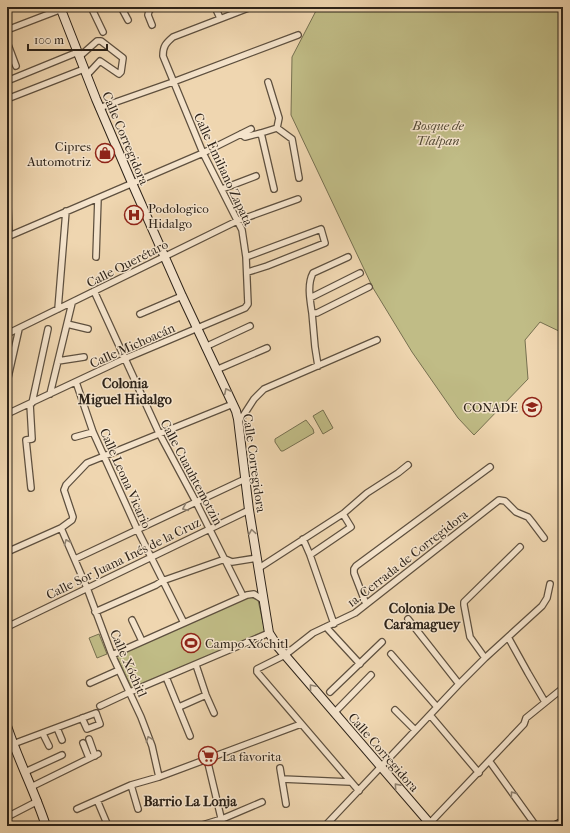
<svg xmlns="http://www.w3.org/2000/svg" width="570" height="833" viewBox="0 0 570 833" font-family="'IM FELL French Canon',serif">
<rect width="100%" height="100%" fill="#efd6b0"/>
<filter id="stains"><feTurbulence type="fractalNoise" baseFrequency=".005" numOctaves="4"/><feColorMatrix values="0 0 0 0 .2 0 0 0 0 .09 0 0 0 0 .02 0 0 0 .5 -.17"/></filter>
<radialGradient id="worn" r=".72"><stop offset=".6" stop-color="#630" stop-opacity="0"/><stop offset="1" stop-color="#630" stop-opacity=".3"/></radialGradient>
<path fill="#c0bc86" stroke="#767050" d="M318,7h245v326l-23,-11 -15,18 3,39 -54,56 -16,-17 -46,-66 -39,-64 -82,-173 1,-58z
M323,410l10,18 -10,6 -10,-18z
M306,420l7,9 1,4 -31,18h-2l-6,-9v-3z
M250,597l8,3 7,32 -133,57 -16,-34z
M99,634l8,20 -10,4 -8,-20z"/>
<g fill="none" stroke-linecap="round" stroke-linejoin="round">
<g stroke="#5e503f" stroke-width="8">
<path id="street" d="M91,7l12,25
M121,7l7,13
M215,7l5,11
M152,25l-4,-10 1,-4 4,-4
M7,30l60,-23
M7,42l9,24
M79,57l18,-16h4l22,17 -2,14 -2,2 -19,-13 -13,14
M7,81l71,-29
M268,82l11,36 -2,10
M7,99l77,-30
M99,108l74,-26 125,-47
M261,133l16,-5 15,11 7,39
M241,134l4,3 16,-4 13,56
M7,180l2,56
M222,189l34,-13
M7,237l196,-84 48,-24
M96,257l2,-59
M246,257l75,-28 4,14 -58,23 -19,6
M94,291l65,142 37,69 47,94
M310,298l50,-25
M58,309l8,-98
M312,313c-2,-13 -5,-29 1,-40l35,-16
M140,314l42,-18
M67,324l21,5
M7,334l230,-113 61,-22
M205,347l45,-21
M58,361l26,-4
M318,366l-3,-19 -3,-34h5l52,-26
M216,370l51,-22
M7,382l12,-53
M76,382l17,50 44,97 47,94
M50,394l22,-91
M32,403l16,-74
M30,404l2,35 -6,1 5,48
M7,414l117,-55 121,-51 3,-4 -2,-47 -4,-27 -39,-77 -40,-97c0,-10 3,-13 10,-19l78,-30
M238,419l5,-3 11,-17 10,-10 113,-49
M75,437l18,-5
M61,528l26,60 25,67 29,62 11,29 7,31
M303,539l7,16 24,69
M7,552l54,-24 11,-8 1,-3 -9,-27 2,-5 21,-22 146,-59
M310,555l41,-28 -8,-13
M75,559l170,-80
M259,568l85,-55 23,-20 31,-20 10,-8
M366,604l-12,-31v-4l2,-3 134,-99
M95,612l61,-27 6,-4 63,-22 7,3 25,-4
M408,619l51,65
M132,620l10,21
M7,627l242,-117
M326,627l34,37
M508,637l20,36 17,29
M391,654l46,53
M112,655l135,-60 7,-1 9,6
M485,658l-15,-21 -6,-32v-3l56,-55
M196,665l10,30 8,18
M166,677l24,59
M90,683l29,-13
M330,692l52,-50
M100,706l30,-14 139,-59
M179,707l27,-12
M395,710l20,20
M334,713l37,-38
M430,715l49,58
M57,728l5,12
M43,734l6,12
M89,739l6,17
M83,743l6,15
M13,744l83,-31 4,11 -13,5 -5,-11
M207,759l16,67
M490,762l46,64
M280,768l6,36
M25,772l37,-17
M282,779l68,3
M131,785l7,24
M31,787l67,-33
M359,791l-102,-119v-3l28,-14 28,-22 42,-20 144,-113 6,1 11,11 12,5 4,5 12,16
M97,800l11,26
M77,809l54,-24 28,-8 142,-53
M7,817l31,-16
M428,825l96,-101 2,-6 37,-30
M199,826l23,-7 40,-17
M325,826l134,-142 26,-26 57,-52 5,-8 3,-14"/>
</g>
<g stroke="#2d2319" stroke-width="10">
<path id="secondary" d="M60,7l36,92 36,84 50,113 54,115 2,8 11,91 20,123 9,14 154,179
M7,726c11,34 28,66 39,100
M555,826l8,-4"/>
</g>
<use href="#street" stroke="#f5e4cc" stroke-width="5.5"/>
<use href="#secondary" stroke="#f5e4cc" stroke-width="8"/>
</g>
<defs><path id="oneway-chevron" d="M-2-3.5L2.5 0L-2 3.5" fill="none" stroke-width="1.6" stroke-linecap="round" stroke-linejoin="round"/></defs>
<g stroke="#918472">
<use href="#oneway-chevron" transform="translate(227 391) rotate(-116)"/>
<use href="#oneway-chevron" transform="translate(185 508) rotate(156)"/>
<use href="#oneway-chevron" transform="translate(252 532) rotate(-99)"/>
<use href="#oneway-chevron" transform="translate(67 542) rotate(-113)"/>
<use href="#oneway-chevron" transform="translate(312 687) rotate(-130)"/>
<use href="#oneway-chevron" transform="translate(149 739) rotate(-110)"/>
<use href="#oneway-chevron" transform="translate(397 786) rotate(-131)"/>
<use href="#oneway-chevron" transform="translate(513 794) rotate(-125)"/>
</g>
<defs>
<g id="shop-ring" transform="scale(1)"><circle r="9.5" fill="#f5e4cc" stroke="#8f2418" stroke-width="1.5"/><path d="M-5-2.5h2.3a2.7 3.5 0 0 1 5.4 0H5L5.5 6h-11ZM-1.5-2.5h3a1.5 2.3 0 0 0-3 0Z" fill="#8f2418"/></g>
<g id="hospital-ring" transform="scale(1)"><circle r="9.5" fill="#f5e4cc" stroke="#8f2418" stroke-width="1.5"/><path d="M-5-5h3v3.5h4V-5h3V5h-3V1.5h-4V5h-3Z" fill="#8f2418"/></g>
<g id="school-ring" transform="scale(1)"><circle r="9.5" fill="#f5e4cc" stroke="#8f2418" stroke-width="1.5"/><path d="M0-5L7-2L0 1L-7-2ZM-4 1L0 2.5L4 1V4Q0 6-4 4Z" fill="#8f2418"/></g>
<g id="stadium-ring" transform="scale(1)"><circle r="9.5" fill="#f5e4cc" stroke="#8f2418" stroke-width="1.5"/><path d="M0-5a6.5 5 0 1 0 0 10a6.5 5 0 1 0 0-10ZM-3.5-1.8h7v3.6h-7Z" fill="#8f2418"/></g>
<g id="supermarket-ring" transform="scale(1)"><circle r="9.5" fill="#f5e4cc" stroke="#8f2418" stroke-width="1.5"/><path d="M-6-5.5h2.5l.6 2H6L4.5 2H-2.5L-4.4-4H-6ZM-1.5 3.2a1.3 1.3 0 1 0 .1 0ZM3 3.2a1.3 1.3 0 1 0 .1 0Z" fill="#8f2418"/></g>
</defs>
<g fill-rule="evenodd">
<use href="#shop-ring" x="105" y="153"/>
<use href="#hospital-ring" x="134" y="215"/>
<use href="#school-ring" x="532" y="407"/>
<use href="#stadium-ring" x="191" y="643"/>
<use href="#supermarket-ring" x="208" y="756"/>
</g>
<g text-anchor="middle" stroke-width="3" stroke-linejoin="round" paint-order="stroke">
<g font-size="13" font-style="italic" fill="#524934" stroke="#f5e4cc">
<text x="438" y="130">Bosque de<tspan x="438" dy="15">Tlalpan</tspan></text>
</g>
<g font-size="13" fill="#2d2319" stroke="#f5e4cc">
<text transform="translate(126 138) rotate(67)" y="5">Calle Corregidora</text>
<text transform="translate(224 169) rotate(65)" y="5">Calle Emiliano Zapata</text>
<text transform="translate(127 263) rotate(-27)" y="5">Calle Querétaro</text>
<text transform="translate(132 345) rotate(-24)" y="5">Calle Michoacán</text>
<text transform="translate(255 463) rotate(82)" y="5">Calle Corregidora</text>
<text transform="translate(192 472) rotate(62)" y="5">Calle Cuauhtemotzin</text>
<text transform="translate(126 478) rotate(66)" y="5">Calle Leona Vicario</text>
<text transform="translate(123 558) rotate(-26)" y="5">Calle Sor Juana Inés de la Cruz</text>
<text transform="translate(407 558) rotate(-38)" y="5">1a. Cerrada de Corregidora</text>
<text transform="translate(129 663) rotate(66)" y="5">Calle Xóchitl</text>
<text transform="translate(384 752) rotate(49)" y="5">Calle Corregidora</text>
</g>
<g font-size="13" fill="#2d2319" stroke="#f5e4cc" text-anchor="start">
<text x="91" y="151" text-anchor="end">Cipres<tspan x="91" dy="15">Automotriz</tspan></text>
<text x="148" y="213">Podologico<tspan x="148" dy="15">Hidalgo</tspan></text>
<text x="518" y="412" text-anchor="end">CONADE</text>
<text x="205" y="648">Campo Xóchitl</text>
<text x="222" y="761">La favorita</text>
</g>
<g font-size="14" font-weight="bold" fill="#2d2319" stroke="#f5e4cc">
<text x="125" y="388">Colonia<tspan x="125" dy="16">Miguel Hidalgo</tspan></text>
<text x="422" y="613">Colonia De<tspan x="422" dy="16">Caramaguey</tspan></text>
<text x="190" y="806">Barrio La Lonja</text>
</g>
</g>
<rect width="570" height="833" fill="none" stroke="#efd6b0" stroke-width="24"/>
<rect x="8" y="8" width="554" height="817" fill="none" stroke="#2d2319" stroke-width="2"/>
<rect x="12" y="12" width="546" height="809" fill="none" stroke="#2d2319"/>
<path d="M28 44v6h79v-6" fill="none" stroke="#2d2319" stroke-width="2"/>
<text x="34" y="44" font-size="12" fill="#2d2319" stroke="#f5e4cc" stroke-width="3" paint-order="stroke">100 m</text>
<rect width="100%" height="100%" filter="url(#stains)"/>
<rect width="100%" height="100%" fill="url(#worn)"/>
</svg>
